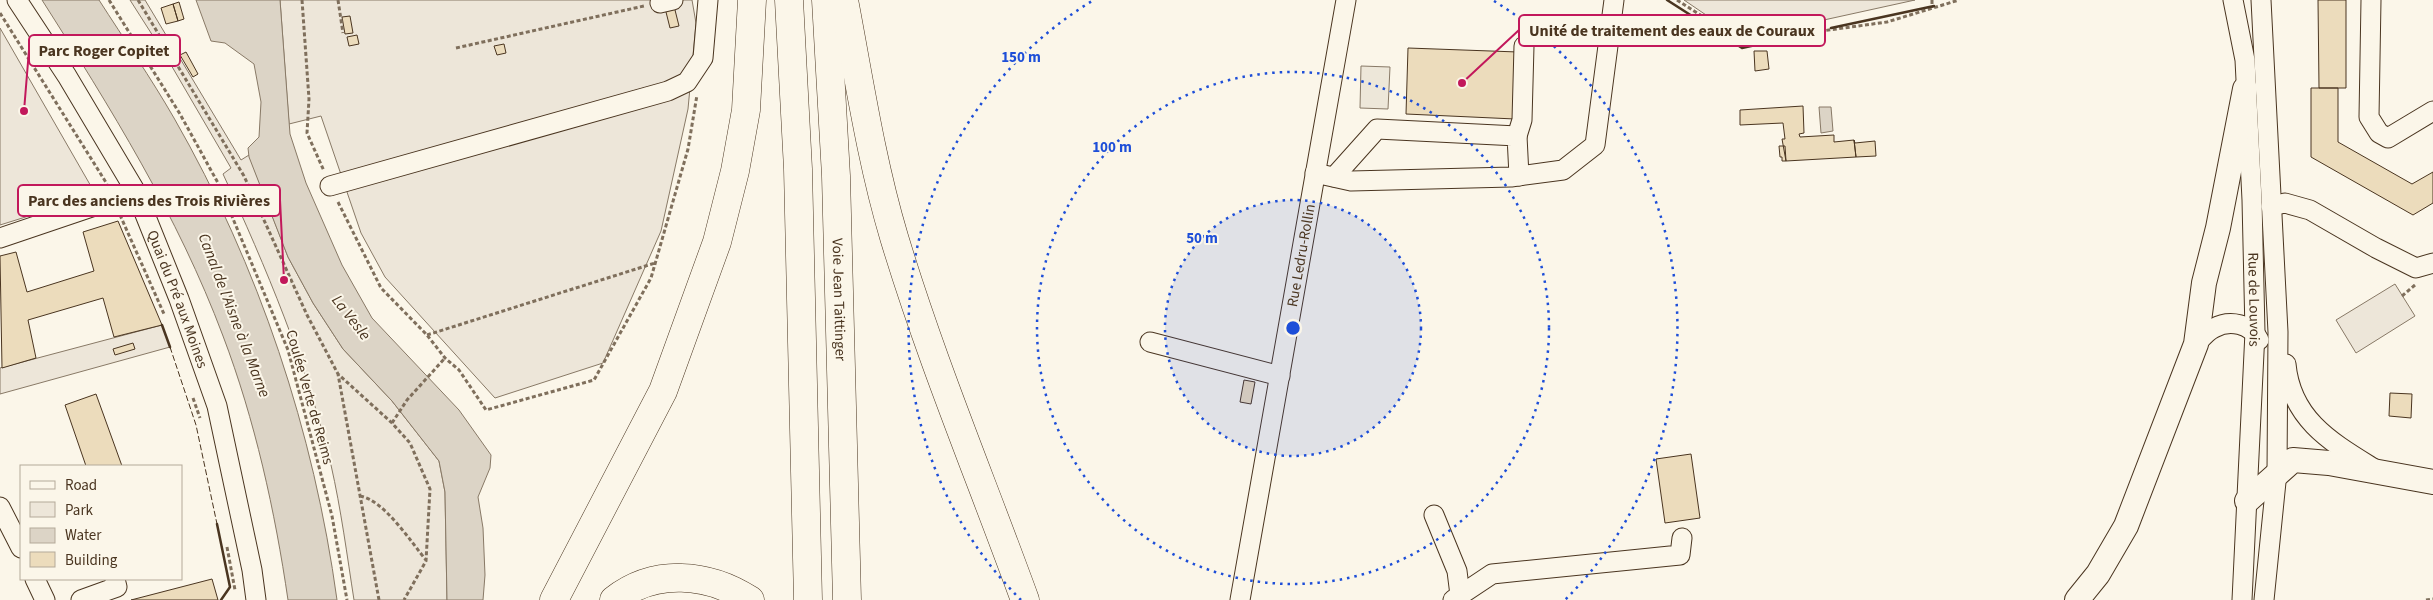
<svg xmlns="http://www.w3.org/2000/svg" width="2433" height="600" viewBox="0 0 2433 600" font-family="'Source Sans 3',sans-serif">
<rect width="100%" height="100%" fill="#fbf6e9"/>
<path fill="#ede6d9" stroke="#887966" d="M130,0h15l96,160 8,-5 39,102 25,46 30,46 49,52 47,60 6,31 2,108h-93c-7,-45 -13,-91 -23,-135 -24,-100 -65,-198 -108,-291l8,-6 -64,-110z
M280,0h412l4,23 -8,86 -27,122 -58,132 -108,35 -110,-121 -24,-44 -40,-117 -32,8z
M1684,0h231l-164,36 -17,-2z
M0,28l96,167 -96,30z
M2395,284l20,32 -59,37 -20,-33z
M162,325l8,22 -170,47v-26z"/>
<path fill="#ede7d9" stroke="#887966" d="M1361,66l29,1 -2,42 -28,-1z"/>
<path fill="#dcd4c6" stroke="#887966" d="M42,0h57c25,39 52,78 75,118 85,148 140,314 163,482h-49c-13,-89 -33,-180 -65,-264 -45,-120 -113,-229 -181,-336z
M196,0h84l10,134 16,49 36,82 30,53 87,92 32,45 -1,13 -12,29 5,31 2,47 -2,25h-36l-2,-108 -6,-31 -47,-60 -49,-52 -30,-46 -25,-46 -39,-100 -1,-9 11,-11 2,-35 -7,-38 -29,-21 -14,-2z
M1819,107h12l2,24 -12,2z"/>
<path fill="#ecdcbc" stroke="#4a3520" d="M2318,0h28v88h-27z
M179,2l5,17 -6,2 -5,-17z
M173,4l5,17 -12,3 -5,-16z
M674,6l5,20 -9,2 -5,-20z
M350,16l3,17 -8,1 -3,-17z
M357,35l2,9 -10,2 -2,-9z
M504,44l2,9 -9,2 -3,-9z
M1408,48l110,4 -3,67 -109,-5z
M1754,51h13l2,18 -14,2z
M186,52l12,22 -5,3 -13,-22z
M2311,88h27v54l74,42 21,-12v31l-20,12 -102,-58z
M1803,106l1,27 -5,1 1,3 34,-2v7l20,-2 2,17 -70,4 -4,-22h3l-2,-16 -43,2v-15z
M1854,140l1,3 20,-2 1,15 -20,1z
M1779,146h6l1,15h-4v-4h-2z
M118,221l44,104 -48,12 -11,-39 -75,22 8,38 -34,10 -2,-112 16,-4 11,40 67,-21 -11,-39z
M133,343l2,6 -20,6 -2,-6z
M1244,380l11,2 -4,22 -11,-2z
M2390,393l22,1 -1,24 -22,-2z
M96,394l26,72h-36l-21,-61z
M1691,454l9,64 -35,5 -9,-64z
M212,579l6,21h-87z"/>
<g fill="none" stroke-linecap="round" stroke-linejoin="round">
<g stroke="#4a3520" stroke-width="21">
<g id="minor">
<path id="s1" d="M17,0l50,76 69,116 43,107 38,107 35,164 4,30"/>
<path id="s2" d="M2233,0l12,60 7,140 3,132 -13,268"/>
<path d="M2261,0l17,332 -1,140 -13,128"/>
<path d="M2371,0l-2,117 10,16 9,5 45,-27"/>
<path d="M660,3l13,-3"/>
<path d="M1517,136l5,-16 2,-74"/>
<path d="M1315,173l36,8 160,-4 52,-7 32,-25 19,-145"/>
<path d="M1334,177l43,-48 140,7 2,40"/>
<path d="M330,186l338,-95 19,-9 16,-24 5,-58"/>
<path d="M2271,206l14,-3 25,7 66,38 40,20 17,-5"/>
<path d="M0,238l136,-46"/>
<path d="M1150,342l130,34"/>
<path d="M2196,344c5,-5 11,-13 18,-16 16,-9 37,-4 45,12"/>
<path d="M2286,364c5,55 45,78 87,104"/>
<path d="M0,507l21,41"/>
<path d="M1434,515l23,56 3,24"/>
<path d="M35,579l10,21"/>
<path d="M81,600l36,-13 -2,-8"/>
<path id="s3" d="M1240,600l106,-600"/>
<path d="M1453,600l39,-26 188,-19 2,-17"/>
</g>
</g>
<g stroke="#4a3520" stroke-width="26">
<path id="major" d="M2247,501l46,-41 36,3 104,19
M2077,600l21,-26 28,-48 70,-182 8,-61 14,-55 27,-139"/>
</g>
<g stroke="#4a3520" stroke-width="29">
<g id="highway">
<path d="M789,0l9,169 10,431"/>
<path id="s4" d="M826,0l10,176 11,424"/>
<path d="M844,0c15,79 27,160 50,237 37,123 87,242 131,363"/>
<path d="M554,600l109,-209 54,-149 18,-71 11,-61 6,-110"/>
<path d="M614,600c41,-32 94,-27 136,0"/>
</g>
</g>
<path stroke="#7f6f5c" stroke-width="3" stroke-dasharray="4 2.5" stroke-linecap="butt" d="M109,0l71,114 38,69 70,167 44,166 15,84
M138,0l106,176 63,139 31,59
M302,0l7,99 -2,34 17,38
M338,0l5,33
M1677,0l65,42 145,-20 72,-22
M1932,0v8
M0,13l107,171
M456,48l188,-42
M338,202l43,86 46,47 18,23 14,12 27,40 108,-30 57,-102 37,-129 9,-54
M120,215l44,99
M2402,296l13,-11
M427,335l228,-72
M193,398l7,20
M392,423l15,-23 38,-42
M360,496c24,4 51,46 66,64
M227,547l8,43
M379,600l-41,-226 54,49 18,20 20,46 -4,72 -22,39
M2426,600l7,-1"/>
<use href="#minor" stroke="#fbf6e9" stroke-width="19"/>
<use href="#major" stroke="#fbf6e9" stroke-width="24"/>
<use href="#highway" stroke="#fbf6e9" stroke-width="28"/>
<path stroke="#4a3520" stroke-width="1" stroke-dasharray="6 2.5" stroke-linecap="butt" d="M170,347l26,78 21,99"/>
<path stroke="#4a3520" stroke-width="2.5" d="M1667,0l75,48 55,-12
M1831,28l103,-22
M162,325l8,22
M217,524l13,63 -9,13"/>
</g>
<circle cx="1293" cy="328" r="128" fill="#1d4ed8" fill-opacity=".12"/>
<g fill="none" stroke="#1d4ed8" stroke-width="2.5" stroke-dasharray="2.5 5">
<circle cx="1293" cy="328" r="128"/>
<circle cx="1293" cy="328" r="256"/>
<path d="M1021 600A384 384 0 0 1 1092 1M1494 1A384 384 0 0 1 1565 600"/>
</g>
<g text-anchor="middle" stroke-width="4" stroke-linejoin="round" paint-order="stroke">
<g font-size="15" fill="#4a3520" stroke="#fbf6e9">
<text dy="5" stroke="none"><textPath href="#s3" startOffset="350">Rue Ledru-Rollin</textPath></text>
<text dy="5" stroke="none"><textPath href="#s2" startOffset="301">Rue de Louvois</textPath></text>
<text dy="5" stroke="none"><textPath href="#s1" startOffset="341">Quai du Pré aux Moines</textPath></text>
<text dy="5" stroke="none"><textPath href="#s4" startOffset="300">Voie Jean Taittinger</textPath></text>
<text transform="translate(310 397) rotate(74)" y="5">Coulée Verte de Reims</text>
</g>
<g font-size="16" font-style="italic" fill="#4a3520" stroke="#fbf6e9">
<text transform="translate(235 315) rotate(69)" y="6">Canal de l'Aisne à la Marne</text>
<text transform="translate(352 317) rotate(52)" y="6">La Vesle</text>
</g>
</g>
<circle cx="1293" cy="328" r="8" fill="#1d4ed8" stroke="#fbf6e9" stroke-width="2.5"/>
<g font-size="15" text-anchor="middle" font-weight="bold" fill="#1d4ed8" stroke="#fbf6e9" stroke-width="4" stroke-linejoin="round" paint-order="stroke">
<text x="1021" y="62">150 m</text>
<text x="1112" y="152">100 m</text>
<text x="1202" y="243">50 m</text>
</g>
<path fill="none" stroke="#c2185b" stroke-width="2" d="M1462 83L1519 30M24 111L29 50M284 280L280 200"/>
<g fill="#c2185b" stroke="#fbf6e9" stroke-width="2">
<circle cx="1462" cy="83" r="5"/>
<circle cx="24" cy="111" r="5"/>
<circle cx="284" cy="280" r="5"/>
</g>
<g fill="#fbf6e9" stroke="#c2185b" stroke-width="2">
<rect x="1519" y="15" width="306" height="31" rx="5"/>
<rect x="29" y="35" width="151" height="31" rx="5"/>
<rect x="18" y="185" width="262" height="31" rx="5"/>
</g>
<g font-size="16" text-anchor="middle" font-weight="bold" fill="#4a3520">
<text x="1672" y="36">Unité de traitement des eaux de Couraux</text>
<text x="104" y="56">Parc Roger Copitet</text>
<text x="149" y="206">Parc des anciens des Trois Rivières</text>
</g>
<rect x="20" y="465" width="162" height="115" fill="#fbf6e9" stroke="#b4a999"/>
<rect x="30" y="481" width="25" height="8" fill="#fbf6e9" stroke="#b4a999"/>
<text x="65" y="490" font-size="15" fill="#4a3520">Road</text>
<rect x="30" y="502" width="25" height="15" fill="#ede6d9" stroke="#b4a999"/>
<text x="65" y="515" font-size="15" fill="#4a3520">Park</text>
<rect x="30" y="528" width="25" height="15" fill="#dcd4c6" stroke="#b4a999"/>
<text x="65" y="540" font-size="15" fill="#4a3520">Water</text>
<rect x="30" y="552" width="25" height="15" fill="#ecdcbc" stroke="#b4a999"/>
<text x="65" y="565" font-size="15" fill="#4a3520">Building</text>
</svg>
